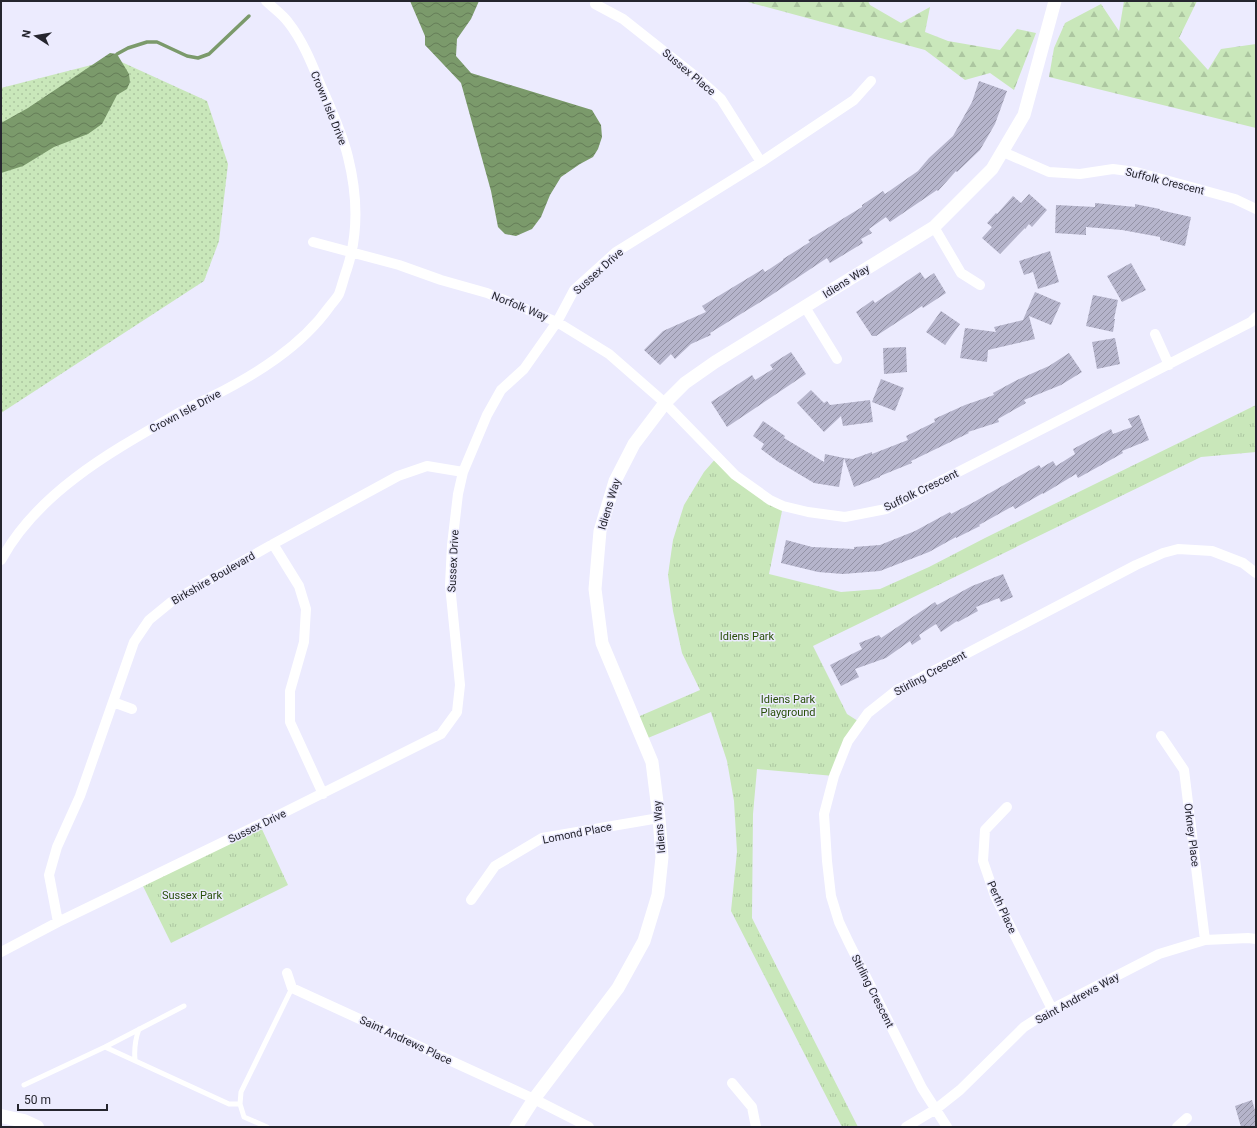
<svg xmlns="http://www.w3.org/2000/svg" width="1257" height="1128" viewBox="0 0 1257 1128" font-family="Roboto,sans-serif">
<defs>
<pattern id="grass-dots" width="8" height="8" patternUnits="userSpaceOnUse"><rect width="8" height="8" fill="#c9e7ba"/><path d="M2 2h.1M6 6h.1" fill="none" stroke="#acc6a0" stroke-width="1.8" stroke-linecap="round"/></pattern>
<pattern id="forest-firs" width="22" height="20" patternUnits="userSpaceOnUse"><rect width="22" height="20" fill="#c9e7ba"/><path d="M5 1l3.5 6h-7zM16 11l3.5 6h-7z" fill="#acc6a0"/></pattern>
<pattern id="park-tufts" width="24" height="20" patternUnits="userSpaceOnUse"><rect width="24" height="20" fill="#c9e7ba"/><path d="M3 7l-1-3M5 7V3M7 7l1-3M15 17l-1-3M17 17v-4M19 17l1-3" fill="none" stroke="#acc6a0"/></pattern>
<pattern id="water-waves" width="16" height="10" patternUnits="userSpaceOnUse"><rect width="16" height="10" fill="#7b9a6b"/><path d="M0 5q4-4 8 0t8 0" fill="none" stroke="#657d58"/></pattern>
<pattern id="building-hatch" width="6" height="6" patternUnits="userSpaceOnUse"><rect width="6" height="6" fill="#b5b4cb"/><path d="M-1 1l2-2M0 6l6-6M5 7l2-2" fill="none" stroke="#9392a5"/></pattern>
</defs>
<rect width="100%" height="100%" fill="#ecebfe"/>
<path fill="url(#grass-dots)" d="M115,59l92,42 21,63 -9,77 -15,40 -203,132v-325z"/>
<path fill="url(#forest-firs)" d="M744,1h124l2,4 31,18 29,-16 -5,25 23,9 52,9 17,-21 19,4 -22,57 -24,-17 -25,7 -40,-30z
M1124,1h73l-18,37 29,32 13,-21 35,-5v84l-207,-51 5,-29 11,-25 36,-19 18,27z"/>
<path fill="url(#park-tufts)" d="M1256,405v47l-55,5 -388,189 34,68 14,9 -27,53 -77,-7 -4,45 -1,104 106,209h-16l-111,-216 6,-59 -3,-51 -7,-40 -16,-49 -68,28 -10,-21 67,-29 -18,-37 -9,-42 -5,-36 5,-35 11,-35 20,-33 13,-15 66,49 -14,68 72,18 39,-3 49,-22 56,-29z
M260,825l28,60 -117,58 -30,-61z"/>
<path fill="url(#water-waves)" d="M410,1h69l-8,18 -14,20 -1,17 15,17 121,37 9,15 1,12 -4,12 -5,8 -13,7 -19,13 -11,18 -9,22 -9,12 -16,7 -11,-2 -7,-7 -7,-36 -30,-108 -36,-38v-9z
M110,53l7,1 12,20 1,8 -3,7 -10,6 -15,29 -14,10 -34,13 -31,19 -22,7v-50l27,-15z"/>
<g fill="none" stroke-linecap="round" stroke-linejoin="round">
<path stroke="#7b9a6b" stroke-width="3.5" d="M117,54l11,-6 19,-6h10l30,14 11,2 11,-4 40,-38"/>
</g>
<path fill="url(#building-hatch)" d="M979,81l28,10 -12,33 -15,26 -23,22 -1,-1 -18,20 -1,-1 -47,32 -4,-5 -17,12 3,4 -11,6 2,4 -33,20 -3,-5 -57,38 -60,37 1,2 -20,9 -16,15 -4,-5 -11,11 -16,-15 19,-19 43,-19 -4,-6 61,-37 2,3 18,-12v-1l27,-17 -2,-2 54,-33v-2l21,-14 2,3 33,-23 11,-13 24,-22 19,-34z
M1029,194l18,16 -15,17 -3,-3 -4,5v-1l-25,26 -18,-16 10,-11 -5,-4 9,-10 1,1 16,-18 8,7z
M1095,203l40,4v-3l25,5v1l31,7 -6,29 -25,-6v-3l-38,-7 -36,-3v8l-31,-2 1,-28 39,2z
M1050,251l9,31 -21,7 -5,-17 -9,3 -5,-14z
M1131,263l15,27 -24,12 -15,-26z
M920,272l5,7 9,-6 12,20 -23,15 -1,-2 -46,30h-4l-16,-24 17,-12 2,3z
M1035,292l26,11 -10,22 -22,-9 6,23 -47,11 -1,12 -27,-4 5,-30 31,4 -2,-5 29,-7z
M1093,295l25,5 -4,19h1l-2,13 -27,-6z
M941,311l19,13 -15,21 -19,-13z
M1115,338l5,26 -23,5 -5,-27z
M906,347l1,25 -23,2 -1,-26z
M791,352l15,22 -79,53 -16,-25 41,-27 3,5 18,-11 -3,-4z
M1069,353l13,19 -21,13 -37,15 2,3 -28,16 1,3 -31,10 1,1 -58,28 1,2 -32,13v1l-26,10 -10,-29 9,1 19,-7v2l36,-14 -2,-4 29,-14 -1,-3 31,-14 29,-10 -1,-2 24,-13 32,-14z
M881,379l23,9 -9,23 -23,-9z
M811,390l13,13 3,-2 3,4 40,-5 3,22 -30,4 -2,-10 -17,16 -27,-29z
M1139,415l10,25 -27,11 1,2 -45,25 -2,-4 -33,20v-1l-28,16 -2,-3 -34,19 1,1 -24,12v-1l-27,15 -49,19 -37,3 -25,-2 -37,-9 5,-23 26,7 42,2v-2l26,-2 35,-14 35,-19 1,2 23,-12 65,-37 2,3 12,-7 3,5 19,-12 -2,-5 38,-20 2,5 19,-7 -4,-8z
M763,421l22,15 -1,2 40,24 1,-8 19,4 -5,29 -25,-4 -37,-22 -16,-12 3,-5 -11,-8z
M1003,574l10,23 -12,5 -2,-4 -23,9 2,4 -20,11 -1,-1 -16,11 -5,-8 -17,11 2,4 -9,6 -2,-4 -24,17 -31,11 4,8 -18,9 -11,-21 32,-16 -3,-6 20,-8 2,3 54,-36 2,3 35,-19z
M1252,1100l4,14v13h-15l-6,-21z"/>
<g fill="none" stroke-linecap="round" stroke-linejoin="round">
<path stroke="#fff" stroke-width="5" d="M105,1047l124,57h11
M135,1060c-1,-11 0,-20 4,-31
M24,1085l81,-38 79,-41
M267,1127l-23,-10 -4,-13 1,-12 51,-104"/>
<path stroke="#fff" stroke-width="10" d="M595,4l28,15 77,61 21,19 40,63
M1003,152l46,20 31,2 33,-5 23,3 99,27 21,10
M934,227l27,46 19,12
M313,242l86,23 42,15 46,13 70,29 52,32 56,49 70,72 35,25 13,6 25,6 37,5 41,-8 365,-187 5,-5
M805,307l32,52
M1155,334l14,31
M273,544l26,42 7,23 -2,33 -14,49v31l33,72
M1,560c36,-66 106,-106 169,-142 13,-8 27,-14 41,-21 44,-22 90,-50 119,-91 3,-4 7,-8 9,-12 3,-8 5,-17 8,-25 12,-37 10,-76 1,-112 -6,-25 -17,-48 -27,-71 -9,-22 -18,-45 -33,-64 -6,-8 -15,-14 -22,-21
M113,702l19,7
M1161,736l23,34 21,170
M1007,807l-22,23 -2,31 12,35 57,113
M471,900l24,-34 47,-28 117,-20
M58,922l-9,-47 8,-28 23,-51 54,-154 15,-22 22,-18 102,-58 125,-68 29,-10 36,6
M1,952l57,-30 221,-107 162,-81 16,-22 3,-27 -10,-100 2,-40 6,-51 5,-22 24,-57 14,-25 23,-21 33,-47 17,-32 42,-38 145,-90 93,-62 17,-19
M287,973l5,15 242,111 55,28
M732,1083l20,24 4,20
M906,1127l30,-18 24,-19 64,-63 28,-18 107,-55 46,-14 43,-2 8,1
M947,1127l-25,-39 -73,-145 -10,-21 -8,-26 -4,-35 -3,-47 10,-38 14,-35 20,-28 29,-23 239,-125 27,-12 15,-4 34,2 31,12 13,10
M1177,1127l10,-9"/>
<path stroke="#fff" stroke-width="13" d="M516,1127l18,-28 84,-111 26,-47 14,-46 4,-38 -3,-39 -7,-56 -50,-119 -7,-54 5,-58 15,-50 19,-37 31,-41 20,-20 30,-21 219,-135 58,-58 32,-54 31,-114"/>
<path stroke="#fff" stroke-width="14" d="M1,1116l23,5 13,6"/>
</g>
<g text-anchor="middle" stroke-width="3" stroke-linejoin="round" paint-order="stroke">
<g font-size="11" fill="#25252e" stroke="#ecebfe">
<text transform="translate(689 72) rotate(40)" y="4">Sussex Place</text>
<text transform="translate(329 108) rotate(68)" y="4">Crown Isle Drive</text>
<text transform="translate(1165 181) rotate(14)" y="4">Suffolk Crescent</text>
<text transform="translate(598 271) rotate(-42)" y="4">Sussex Drive</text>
<text transform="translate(846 281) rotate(-32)" y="4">Idiens Way</text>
<text transform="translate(520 306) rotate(22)" y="4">Norfolk Way</text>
<text transform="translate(185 411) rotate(-28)" y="4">Crown Isle Drive</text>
<text transform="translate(921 490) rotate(-26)" y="4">Suffolk Crescent</text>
<text transform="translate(609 504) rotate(-73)" y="4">Idiens Way</text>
<text transform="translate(453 561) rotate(-87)" y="4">Sussex Drive</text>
<text transform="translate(213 578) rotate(-30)" y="4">Birkshire Boulevard</text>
<text transform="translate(930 673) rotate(-29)" y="4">Stirling Crescent</text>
<text transform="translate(257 826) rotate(-26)" y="4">Sussex Drive</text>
<text transform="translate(659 827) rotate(-95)" y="4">Idiens Way</text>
<text transform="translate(577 833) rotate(-11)" y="4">Lomond Place</text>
<text transform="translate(1192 835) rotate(83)" y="4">Orkney Place</text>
<text transform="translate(1002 907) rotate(66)" y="4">Perth Place</text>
<text transform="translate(873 991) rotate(63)" y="4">Stirling Crescent</text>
<text transform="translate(1077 998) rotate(-29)" y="4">Saint Andrews Way</text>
<text transform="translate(406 1040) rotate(25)" y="4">Saint Andrews Place</text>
</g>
<g font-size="11" fill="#284f09" stroke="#ecebfe">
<text x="747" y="640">Idiens Park</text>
<text x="788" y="703">Idiens Park<tspan x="788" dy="13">Playground</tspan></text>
<text x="192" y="899">Sussex Park</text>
</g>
</g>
<rect width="1257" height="1128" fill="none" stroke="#25252e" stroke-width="4"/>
<g transform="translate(36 36) rotate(282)" stroke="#ecebfe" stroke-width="3" paint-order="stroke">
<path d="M0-3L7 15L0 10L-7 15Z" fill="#25252e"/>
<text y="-6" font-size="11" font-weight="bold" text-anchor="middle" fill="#25252e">N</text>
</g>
<path d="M18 1104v6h89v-6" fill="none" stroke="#25252e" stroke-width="2"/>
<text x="24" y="1104" font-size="12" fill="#25252e" stroke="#ecebfe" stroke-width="3" paint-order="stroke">50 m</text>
</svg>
